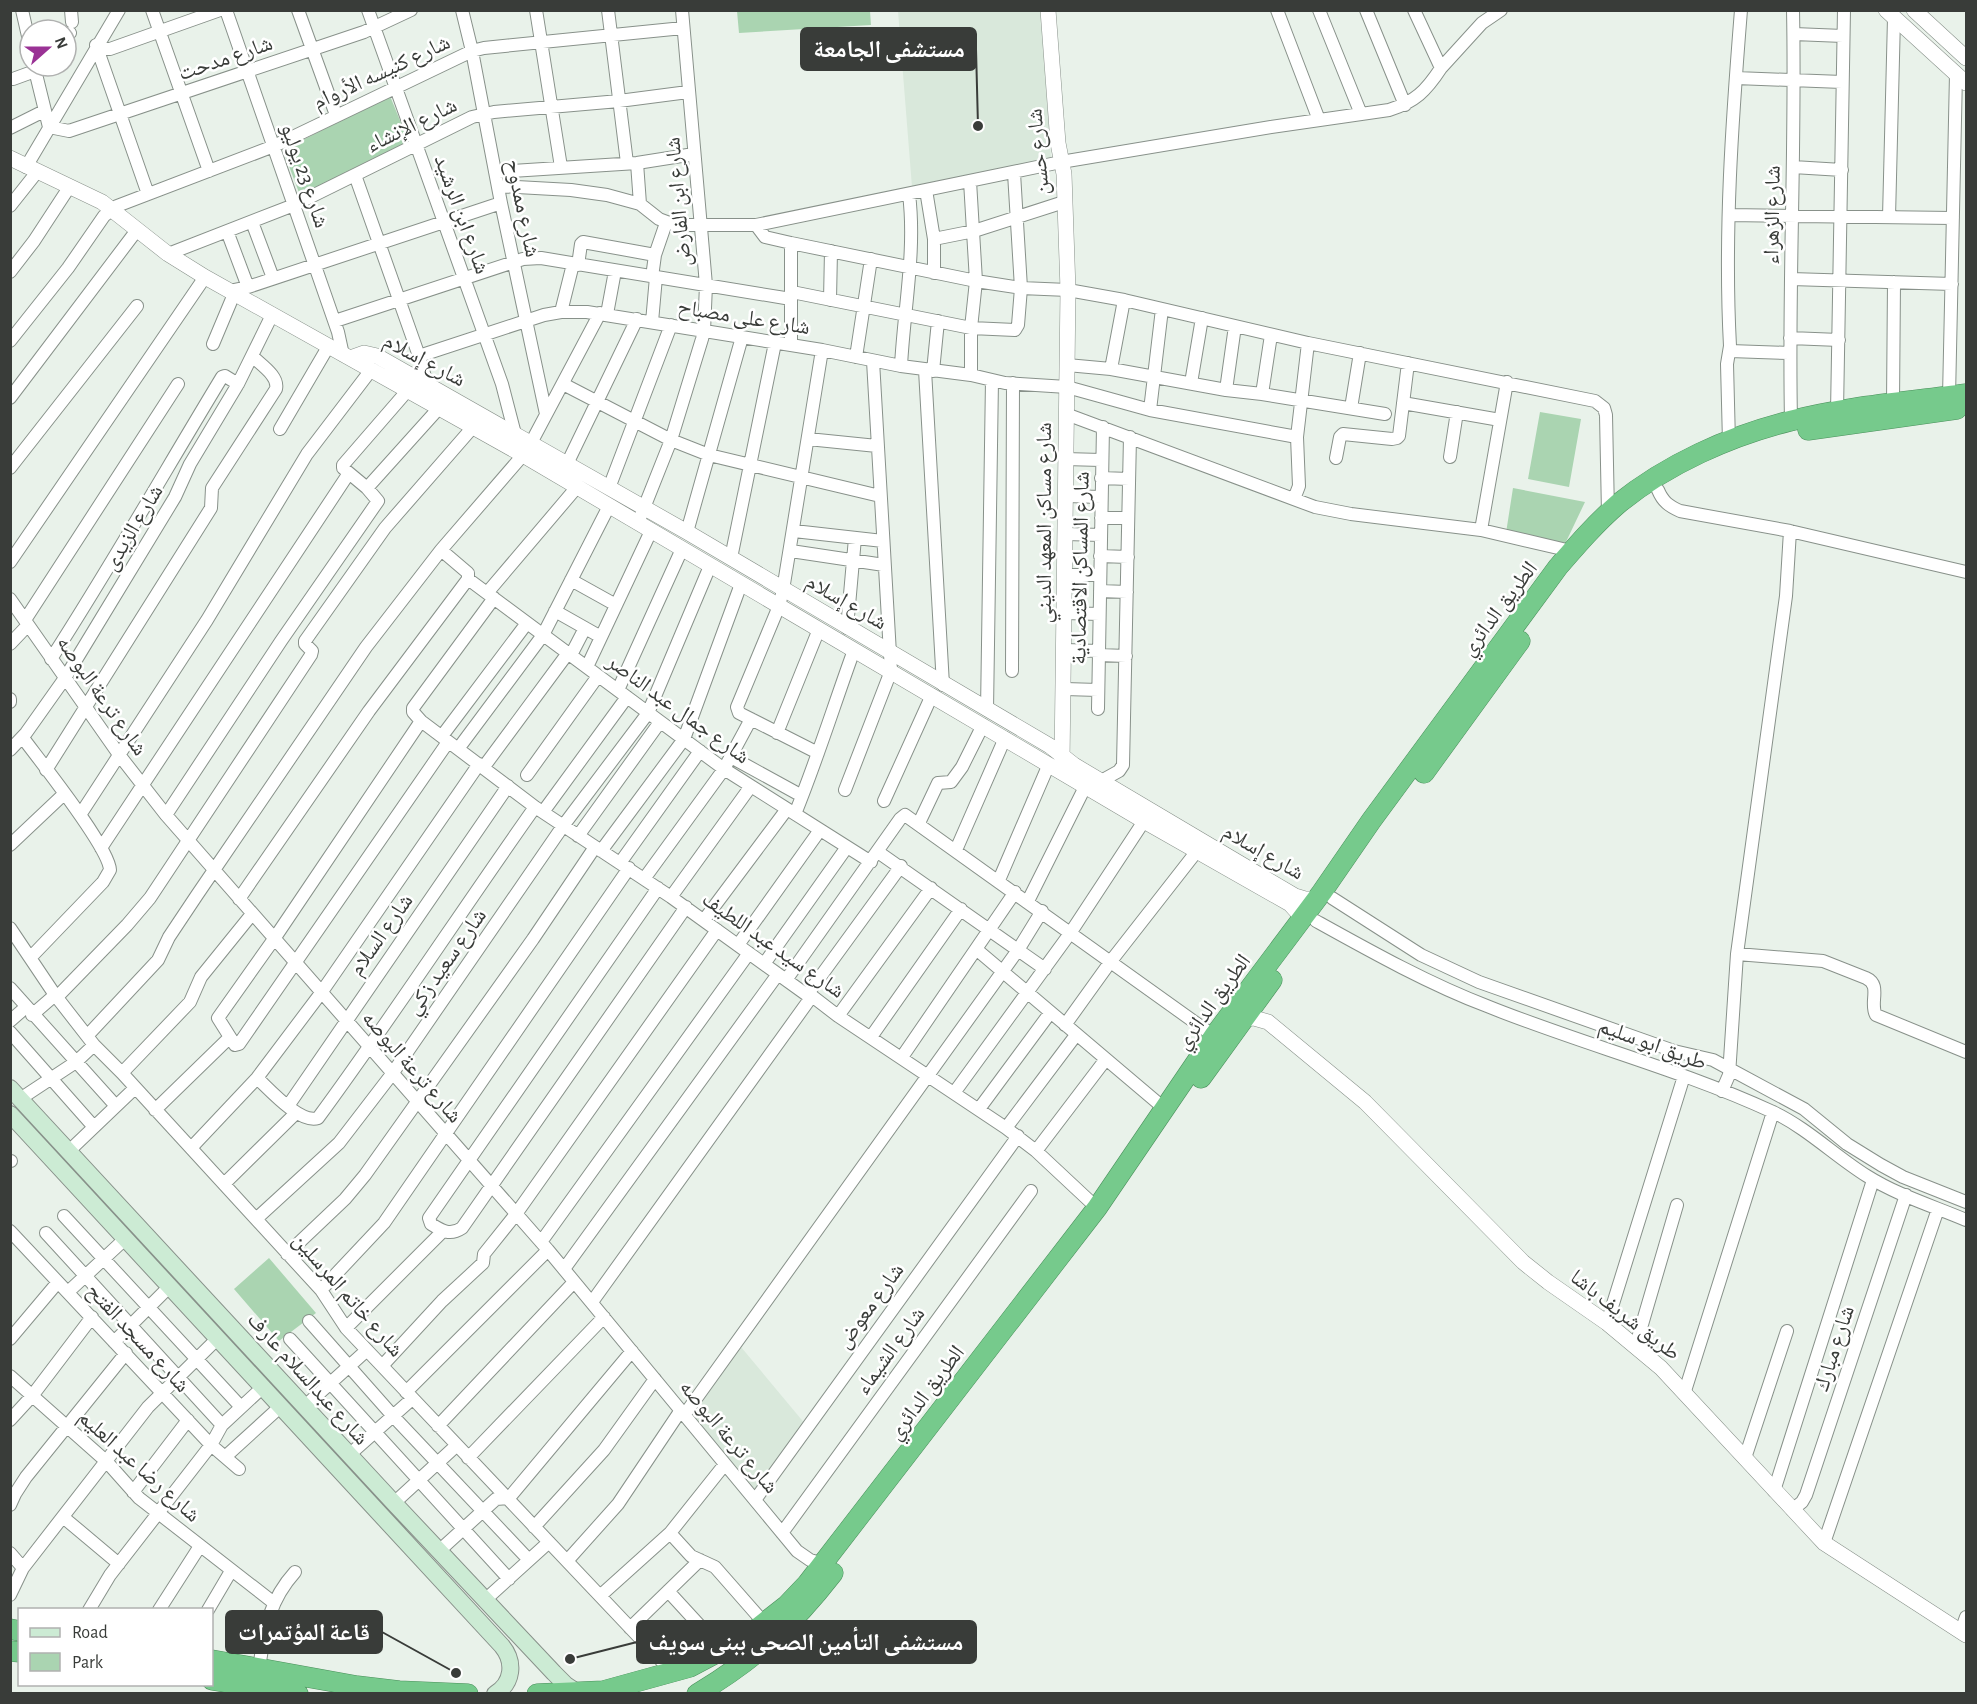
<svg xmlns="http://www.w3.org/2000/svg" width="1977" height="1704" viewBox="0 0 1977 1704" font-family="'Alegreya Sans','Noto Naskh Arabic',sans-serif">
<rect width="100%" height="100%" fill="#e9f2ea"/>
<path fill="#d9e8db" d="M898,11h143l10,150 -139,26z
M741,1347l65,78 -51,74 -65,-81z"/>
<path fill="#aad4b1" d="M737,11h133l1,14 -132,8z
M390,96l20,49 -109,53 -18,-48z
M1540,412l41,7 -12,68 -41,-8z
M1513,488l72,14 -20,42 -59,-11z
M269,1258l47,55 -37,28 -45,-52z"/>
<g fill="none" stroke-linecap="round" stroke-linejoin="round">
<g stroke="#88918a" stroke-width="14">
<path id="minor" d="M22,10l8,35
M71,10l1,12
M152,10l57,161
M226,10l112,322 5,23
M298,10l38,105
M368,10l134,374 13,50
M462,10l10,41 29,152 45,211
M536,10l25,157
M608,10l19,153
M1277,10l42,110
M1319,10l42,104
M1366,10l39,95
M66,34l4,-1
M1794,34l49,2
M96,45l52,149
M96,45l6,4h8l110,-39
M34,66l15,61 20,4 295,-99 47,-22
M1441,68l41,-45 19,-13
M1736,78l106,4
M13,79l22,-8
M10,128l34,-17
M637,163l3,41
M26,167l93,-157
M1793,167l49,3
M495,172l142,-9 57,-9
M355,175l64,181 8,28
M970,181l6,100 -5,47v47
M498,186l73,4 36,5 33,9 19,15 16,6h81l305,-63 210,-35 118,-17c26,-8 37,-19 52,-42l-27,-58
M926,190l8,49v34
M10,206l27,-34
M1729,215l224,3
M1889,217l5,-199
M252,222l21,56
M756,225l9,12 26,6 185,38 45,7 47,2 56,10 184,43 287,58 9,7 2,7 2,98
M227,231l21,56
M934,239l40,-8 90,-29
M791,243v102
M168,254l126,-49 178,-88 22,-5 125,-11 69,-9
M578,265l3,-21 2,-2 72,13
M10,272l24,-31 36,-55
M652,277l3,-22 11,-32
M1791,279l161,5
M229,291l19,-4 253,-84
M792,292l179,36 44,2 3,-5 3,-37 -7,-115
M830,300l1,-49
M561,312l12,-48
M607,314l8,-43
M335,321l188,-62 18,-1 250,41
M652,322l4,-45
M1790,338l49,2
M10,341l58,-73 36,-52 13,-10 157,-60 198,-95 12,-3 199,-20
M213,344l21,-50
M1730,351l59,2
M419,356l125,-41 17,-3h26l235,38 79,16 70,9 34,8 62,4 83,23 147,27
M856,357l15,-98
M1067,365l44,4 115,21 36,4 123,20
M901,366c3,-58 15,-115 8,-172
M1111,369l13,-69
M925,370l18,315
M933,371l5,-50
M1191,383l11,-65
M563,384l108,56 38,15 171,41
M408,390l-65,75v3l24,20 72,-80
M1226,390l9,-64
M1262,394l9,-59
M1949,397l7,-323
M10,398l127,-168
M1403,403l97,17
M1893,403l1,-121
M1351,408l9,-55
M1150,410l12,-101
M1837,412l7,-402
M1066,414l249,93 36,7 130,16 90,21
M1791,420c-3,-136 5,-273 2,-410
M280,429l48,-82
M808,439l69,7
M1729,442l-2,-78 3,-18c-6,-112 2,-224 11,-336
M531,443l69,-130
M1450,457l7,-45
M1336,458l4,-21 3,-3 49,5 5,-1 2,-2 9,-73
M1065,459l36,1
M567,464l70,-145
M10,468l127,-162
M1101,478l28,1
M609,488l62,-163
M1658,490c5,12 11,16 22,21l110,20 176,41
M1066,496l35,1
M1294,499l5,-13 -2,-49 11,-94
M1101,518h27
M638,523l33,-83 31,-101 2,-8 2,-46 -24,-275
M1481,530l26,-148
M794,531l89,10
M687,532l55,-195
M1066,534l35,1
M791,551l93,14
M1100,556l28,1
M731,558l44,-215
M10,562l195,-285
M1065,575h35
M468,579l256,190 147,93
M571,580l45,25
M1100,591l27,1
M487,593l90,-106
M494,598l-81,110v4l8,9 114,86 136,90 136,98 5,1 26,20 168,112 30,23 61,57
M10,599l110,157 46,59 382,435 249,301 13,9 14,4
M555,611l46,26
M1065,613l34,1
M25,620l153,-236
M847,628l8,-90
M10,644l18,-19
M1065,650l34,1
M571,655l14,-27
M1099,655l27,1
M51,659c60,-93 114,-188 171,-282l3,-1 13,8
M587,667l64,-136
M1012,671l1,-288
M1065,689l33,1
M618,690l64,-141
M10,699v3
M1098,709l5,-282
M987,710l5,-330
M421,721l-147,218 -56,79 17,27 4,-1 209,-302
M777,733l42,-104
M442,736l85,-113
M23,738c17,23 86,109 87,132l-7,12 -72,75
M458,749l85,-114 66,-129
M10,750l16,-17 39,-55 110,-181 15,-33 48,-80 34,-69
M818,753l-79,-40 -2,-6 42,-101 4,-16 39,-240
M731,757l71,39
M483,768l85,-115
M46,770l165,-262 1,-20 64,-99c3,-13 -15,-24 -24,-33
M527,775l71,-99
M1101,781l18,-10 4,-6 7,-328
M845,790l46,-119 -18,-310
M884,801l48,-106
M543,812l84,-115
M795,814c22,-54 39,-109 59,-164
M80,815l127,-195 100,-166 64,-84
M166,815l115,-174 97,-140 -11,-13
M919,823l19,-40 13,-1 11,-15 21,-42
M578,836l82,-114
M10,845l54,-51
M101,848l248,-375
M956,850l49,-112
M601,851l83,-112 57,-155
M878,852l167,117
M620,863l80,-112
M644,879l80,-110 27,-50
M999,880l50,-116
M658,888l-229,330 2,6c11,7 19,12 31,4l224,-321
M671,897l80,-111
M1332,898l89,57 58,27 195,69 39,9 91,49 43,35 34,21 22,12 63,25
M239,899l130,-188 99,-132v-6l-27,-23
M1028,901l58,-116
M704,920l83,-111
M1316,921c54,30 113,63 171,85 94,38 193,63 286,106 34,16 62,44 94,64 30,19 66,30 99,44
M10,928l45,67 39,50 28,28 199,217 25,38 327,345
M738,945l82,-115
M976,949l189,160
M1737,954l86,7 43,17c16,7 3,25 10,37l90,37
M764,964l83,-117
M786,980l114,-161 5,-4 309,221
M10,988l106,118
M807,995l94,-129
M57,997l70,-72 23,-27 161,-243 1,-4 -7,-7v-3l80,-113 88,-101
M32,1015l23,-20
M838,1016l93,-128
M10,1021l16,-14
M1065,1025l46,-64 86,-110
M10,1032l84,95
M87,1036l71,-76 11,-23 28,-42 169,-248 75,-97 82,-95
M871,1037l90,-128
M902,1057l113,-165
M122,1073l68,-71 11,-25 51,-63
M257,1078c13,12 43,46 61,40 75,-102 144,-208 217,-311
M1722,1091l7,-16 8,-121 49,-358 4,-65
M954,1093l117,-161 73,-111
M20,1099l56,-37 18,-17
M288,1106l220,-320
M979,1109l71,-96
M155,1110l74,-72
M1006,1128l70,-93
M191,1148l66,-70 64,-85 158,-229
M69,1151l66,-63
M1036,1151l70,-92
M10,1161h1
M224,1184l72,-71
M64,1216l177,191
M256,1219l83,-76 53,-69 171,-248 85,-113 62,-147
M10,1231l201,214 28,24
M46,1233l176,192
M541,1242l208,-289
M287,1254l58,-55 20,-24 168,-236 62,-92
M564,1269l214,-295
M321,1290l63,-67 245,-355
M68,1292l58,-54
M592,1302l220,-306
M309,1321l84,95 136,144
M1607,1323l77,-247
M346,1328l97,-97
M10,1339l48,-57
M290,1339l219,240
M114,1342l56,-56
M1636,1345l41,-140
M382,1366l60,-65 41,-38 1,-9 32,-40 201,-284
M10,1376l97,86 32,36 135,105
M1685,1391l88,-279
M406,1392l142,-142
M305,1406l62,-56
M685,1414l333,-464 24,-39
M10,1420l22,-24 60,-79
M438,1426l136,-144
M349,1455l63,-56
M225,1457l56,-51
M468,1458l136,-141
M1745,1458l42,-127
M1774,1491l99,-311
M133,1492l55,-72
M755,1500l263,-364
M394,1503l63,-58
M10,1505l5,-11 11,-17 100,-124
M1792,1510l10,-8 4,-7 100,-300
M63,1517l56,47
M534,1527l70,-77 51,-71
M670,1533l21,23 24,11 50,57
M782,1533l249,-342
M1824,1543l114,-334
M439,1551l57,-52 13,-1 123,-147
M10,1553l13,15
M567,1561l51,-57 63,-94
M668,1591l55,60
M10,1595l13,-27 125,-161 70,-69
M600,1596l70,-63 55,-69
M485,1600l64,-58
M89,1610l21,-35 101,-130 11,-20 41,-38
M159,1610l41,-64
M208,1610l23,-39
M630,1628l70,-68
M1961,1631l5,-14
M259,1668c6,-38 9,-66 36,-96"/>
</g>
<g stroke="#88918a" stroke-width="16">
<path id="tertiary" d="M1048,10l10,133 6,31 4,116 -6,472
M1886,10l80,73
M1914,10l52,48
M10,158l92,44 66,52 37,23 318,178 621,366 146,83 8,9 2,9
M350,358l14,-5 13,3 310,176 363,214 24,19 221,131 10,3h12
M1244,1019l10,-1 14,4 97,80 158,160 25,20 59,41 54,45 163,175 142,92"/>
</g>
<g stroke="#88918a" stroke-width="18">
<path id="secondary" d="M10,1088l384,415 160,170 12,12 12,8
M10,1114l492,532c13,16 11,37 -7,48"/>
</g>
<g stroke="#4b905c" stroke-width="21">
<path id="trunk" d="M1808,430l149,-21
M1424,773l96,-132
M1201,1078l71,-98
M10,1629l10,2
M10,1651l10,1
M212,1660l145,26 42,5 69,3
M212,1680l86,14
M537,1694l66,-3 87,-24 55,-29 42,-33 20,-21 290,-376 117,-172 108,-144 49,-71 187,-254c19,-22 38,-44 60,-63 49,-40 112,-68 172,-83 57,-15 118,-19 176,-27
M697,1694c57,-34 95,-68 136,-121"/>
</g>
<use href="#minor" stroke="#fff" stroke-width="12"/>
<use href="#tertiary" stroke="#fff" stroke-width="15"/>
<use href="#secondary" stroke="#ccebd4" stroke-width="16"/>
<use href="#trunk" stroke="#76ca8c" stroke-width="20"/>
</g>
<g text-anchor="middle" stroke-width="5" stroke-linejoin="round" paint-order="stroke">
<g font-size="22" fill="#393c39" stroke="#fff">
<text transform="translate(225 57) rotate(-19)" y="8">شارع مدحت</text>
<text transform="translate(381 71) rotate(-25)" y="8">شارع كنيسه الأروام</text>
<text transform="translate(411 124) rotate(-26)" y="8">شارع الإنشاء</text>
<text transform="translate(1037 152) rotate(-95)" y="8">شارع حسن</text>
<text transform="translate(306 175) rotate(71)" y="8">شارع 23 يوليو</text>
<text transform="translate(677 202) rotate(-95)" y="8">شارع ابن الفارض</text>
<text transform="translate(524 208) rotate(78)" y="8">شارع ممدوح</text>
<text transform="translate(463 214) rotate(70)" y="8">شارع ابن الرشيد</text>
<text transform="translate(1771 215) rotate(-89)" y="8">شارع الزهراء</text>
<text transform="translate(744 316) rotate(9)" y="8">شارع على مصباح</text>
<text transform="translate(425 359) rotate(28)" y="8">شارع إسلام</text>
<text transform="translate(1043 523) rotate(-90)" y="8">شارع مساكن المعهد الديني</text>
<text transform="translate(132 527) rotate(-59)" y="8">شارع الزيدى</text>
<text transform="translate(1079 568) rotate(-89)" y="8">شارع المساكن الاقتصادية</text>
<text transform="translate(847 601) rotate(30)" y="8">شارع إسلام</text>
<text transform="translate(1498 608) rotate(-53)" y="8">الطريق الدائري</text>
<text transform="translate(103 695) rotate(55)" y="8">شارع ترعة البوصه</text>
<text transform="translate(679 708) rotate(36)" y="8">شارع جمال عبد الناصر</text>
<text transform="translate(1264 851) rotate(30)" y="8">شارع إسلام</text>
<text transform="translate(380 934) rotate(-55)" y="8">شارع السلام</text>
<text transform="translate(774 944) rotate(35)" y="8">شارع سيد عبد اللطيف</text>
<text transform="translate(445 961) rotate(-55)" y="8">شارع سعيد زكي</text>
<text transform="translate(1212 1001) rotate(-54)" y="8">الطريق الدائري</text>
<text transform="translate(1653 1043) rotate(20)" y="8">طريق ابو سليم</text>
<text transform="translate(413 1066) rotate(49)" y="8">شارع ترعة البوصه</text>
<text transform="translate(349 1294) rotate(49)" y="8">شارع خاتم المرسلين</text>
<text transform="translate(869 1305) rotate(-54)" y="8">شارع معوض</text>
<text transform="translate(1626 1314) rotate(38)" y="8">طريق شريف باشا</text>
<text transform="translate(139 1337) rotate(47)" y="8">شارع مسجد الفتح</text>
<text transform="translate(1833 1348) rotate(-72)" y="8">شارع مبارك</text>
<text transform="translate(889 1350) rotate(-54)" y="8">شارع الشيماء</text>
<text transform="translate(309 1378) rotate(48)" y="8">شارع عبدالسلام عارف</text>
<text transform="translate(925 1392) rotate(-53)" y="8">الطريق الدائري</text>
<text transform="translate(730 1436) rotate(50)" y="8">شارع ترعة البوصه</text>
<text transform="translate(140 1465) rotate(42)" y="8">شارع رضا عبد العليم</text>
</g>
</g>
<path fill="none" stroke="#393c39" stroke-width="2" d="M978 126L976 49M456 1673L382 1632M570 1659L637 1642"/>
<g fill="#393c39" stroke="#fff" stroke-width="2">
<circle cx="978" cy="126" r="6"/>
<circle cx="456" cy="1673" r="6"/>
<circle cx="570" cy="1659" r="6"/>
</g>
<g fill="#393c39" stroke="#393c39" stroke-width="2">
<rect x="801" y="28" width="175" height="42" rx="6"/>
<rect x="226" y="1611" width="156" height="42" rx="6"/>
<rect x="637" y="1621" width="339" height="42" rx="6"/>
</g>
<g font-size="24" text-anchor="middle" font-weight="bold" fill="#fff">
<text x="889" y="57">مستشفى الجامعة</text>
<text x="304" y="1640">قاعة المؤتمرات</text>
<text x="806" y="1650">مستشفى التأمين الصحى ببنى سويف</text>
</g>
<rect width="1977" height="1704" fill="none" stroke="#393c39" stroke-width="24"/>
<rect x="18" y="1608" width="195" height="78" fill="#ffffff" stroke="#b0b1b0" stroke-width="1.5"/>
<rect x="30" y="1628" width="30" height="9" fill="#ccebd4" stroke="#b0b1b0" stroke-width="1.5"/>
<text x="72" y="1638" font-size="18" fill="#393c39">Road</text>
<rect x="30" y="1653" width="30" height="18" fill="#aad4b1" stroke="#b0b1b0" stroke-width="1.5"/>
<text x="72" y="1668" font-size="18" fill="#393c39">Park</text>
<g transform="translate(48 48) rotate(69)"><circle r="28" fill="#ffffff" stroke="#b0b1b0" stroke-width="1.5"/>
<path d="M0-4.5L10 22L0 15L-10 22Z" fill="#9a3295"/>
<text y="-9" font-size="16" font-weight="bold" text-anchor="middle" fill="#393c39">N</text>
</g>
</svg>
